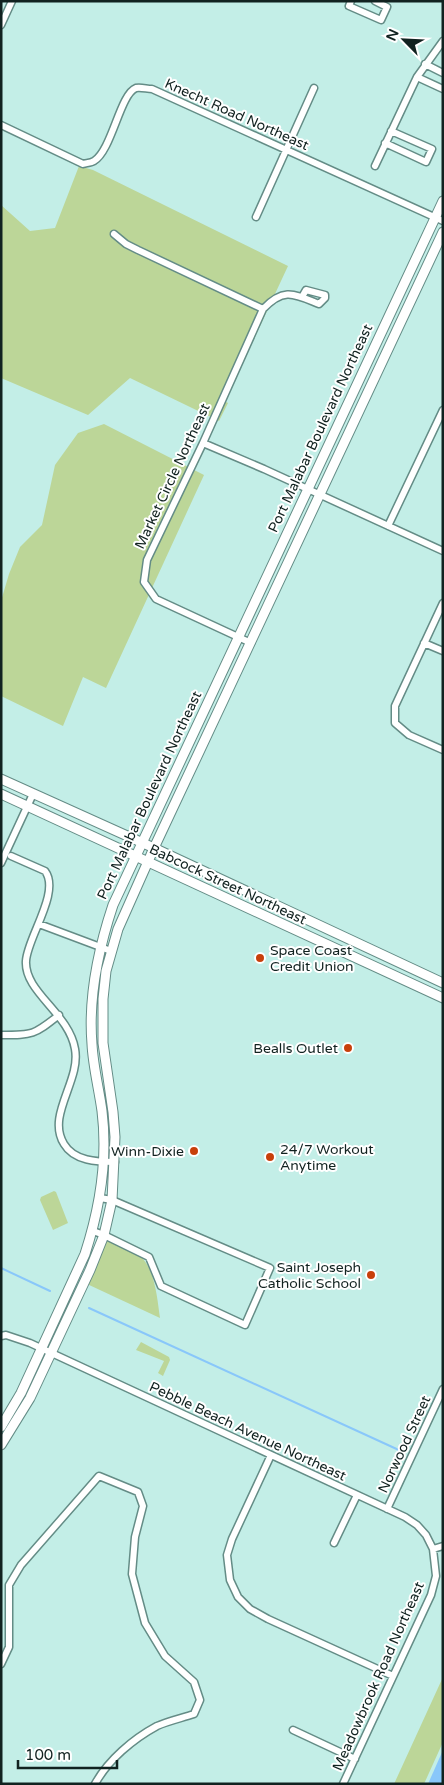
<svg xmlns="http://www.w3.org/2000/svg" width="444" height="1785" viewBox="0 0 444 1785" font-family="'Varela Round',sans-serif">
<rect width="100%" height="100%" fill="#c3eee7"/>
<path fill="#bcd698" d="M79,166l14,4 195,96 -48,103 -19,30 7,4 -9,18 -89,-43 -42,37 -87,-37v-173l29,26 25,-3z
M104,424l100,51 -98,213 -23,-11 -20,49 -62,-30v-95l8,-27 11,-27 22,-22 13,-60 23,-32z
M54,1191l2,1 12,31 -15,7 -13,-30 1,-3z
M107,1240c9,4 20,8 29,13 19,11 21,45 24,65l-73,-34z
M141,1342l28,15 1,3 -7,16 -5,-3 6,-12 -28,-11z
M443,1677v65l-19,42h-30z"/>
<path fill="#89c7fa" d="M443,1750v34h-15z"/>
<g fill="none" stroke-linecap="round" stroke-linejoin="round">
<path stroke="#89c7fa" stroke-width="2" d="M1,1268l49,23
M89,1308l312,143"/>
<g stroke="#648c86" stroke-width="9">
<path id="minor" d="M351,1l-2,5 32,14 6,-13 -12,-6
M1,25l11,-24
M425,64l18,9
M417,77l26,12
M1,125l82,39c3,-1 8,-1 11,-3 18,-11 26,-67 42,-73 5,-1 11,1 16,1l291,132
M385,143l41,19 6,-13 -41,-18
M375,166l42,-89 26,-36
M256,217l58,-129
M114,234l12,10 12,6 125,59
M203,443l61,26 179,82
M388,526l55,-116
M443,603l-48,103v17l14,12 34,15
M251,643l-95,-44 -12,-17 3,-22 56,-117 60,-134c21,-22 31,-15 56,-5l6,-6v-3l-19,-5 -4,7
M424,643l19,8
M11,856l34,15c16,21 -18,67 -19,90 -2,31 43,52 49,88 6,32 -29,66 -11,95 10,17 33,18 51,18
M1,863l32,-69
M39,924l72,27
M1,1035c32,0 33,0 58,-20
M93,1231l11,4 45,22 12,29 84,39 25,-57 -158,-68 -12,-2
M1,1336l5,-1 24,8 375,174 12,8 9,10 7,14 3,27 -5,19 -88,189
M271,1455l-39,84 -5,16 3,25 8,17 12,12 18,10 125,57
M387,1509l56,-120
M334,1543l23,-48
M433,1549l10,-3
M1,1664l8,-17v-62l12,-20 78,-89 39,16 5,14 -8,31 -3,37 13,49 20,33 29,26 6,18 -6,14c-12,4 -26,7 -37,12 -24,13 -49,34 -62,58
M293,1730l62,29"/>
</g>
<g stroke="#648c86" stroke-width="11">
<path id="tertiary" d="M1,1427l20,-34 64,-139c15,-46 23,-94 17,-143 -3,-22 -9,-45 -10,-67 -4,-48 6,-94 21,-139l330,-704
M1,1445l29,-47 60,-128 14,-35 8,-35 3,-63 -2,-25 -10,-69v-44l3,-28 12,-42 36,-81 289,-616"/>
</g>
<g stroke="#648c86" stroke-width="11">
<path id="secondary" d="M1,779l153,69 289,135
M1,794l442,204"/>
</g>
<use href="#minor" stroke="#fff" stroke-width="6"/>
<use href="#tertiary" stroke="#fff" stroke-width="9"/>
<use href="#secondary" stroke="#fff" stroke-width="9"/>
</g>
<g fill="#c8400b" stroke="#fff" stroke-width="2">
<circle cx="260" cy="958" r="5"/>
<circle cx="348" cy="1048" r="5"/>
<circle cx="194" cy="1151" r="5"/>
<circle cx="270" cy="1157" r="5"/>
<circle cx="371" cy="1275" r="5"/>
</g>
<g text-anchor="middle" stroke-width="4" stroke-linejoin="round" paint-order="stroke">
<g font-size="14" fill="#112220" stroke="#fff">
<text transform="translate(237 114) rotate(24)" y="5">Knecht Road Northeast</text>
<text transform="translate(320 428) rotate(-65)" y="5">Port Malabar Boulevard Northeast</text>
<text transform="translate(172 476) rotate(-65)" y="5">Market Circle Northeast</text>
<text transform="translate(149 795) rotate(-65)" y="5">Port Malabar Boulevard Northeast</text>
<text transform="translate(228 884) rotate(25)" y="5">Babcock Street Northeast</text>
<text transform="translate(248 1431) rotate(25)" y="5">Pebble Beach Avenue Northeast</text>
<text transform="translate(404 1444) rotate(-65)" y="5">Norwood Street</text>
<text transform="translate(378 1676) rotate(-66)" y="5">Meadowbrook Road Northeast</text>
</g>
<g font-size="14" fill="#112220" stroke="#fff" text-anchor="end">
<text x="270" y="955" text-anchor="start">Space Coast<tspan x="270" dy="16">Credit Union</tspan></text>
<text x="338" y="1053">Bealls Outlet</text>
<text x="280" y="1154" text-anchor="start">24/7 Workout<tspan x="280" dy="16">Anytime</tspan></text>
<text x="184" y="1156">Winn-Dixie</text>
<text x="361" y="1272">Saint Joseph<tspan x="361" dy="16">Catholic School</tspan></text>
</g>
</g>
<rect width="444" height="1785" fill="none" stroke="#112220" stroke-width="5"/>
<g transform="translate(404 40) rotate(294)" stroke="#ffffff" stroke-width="4" paint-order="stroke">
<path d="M0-4L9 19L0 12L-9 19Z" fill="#112220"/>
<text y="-8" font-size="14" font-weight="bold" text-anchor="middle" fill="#112220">N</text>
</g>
<path d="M18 1760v8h99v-8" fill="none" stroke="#112220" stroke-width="2.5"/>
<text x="25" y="1760" font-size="15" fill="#112220" stroke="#ffffff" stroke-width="4" paint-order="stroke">100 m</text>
</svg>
